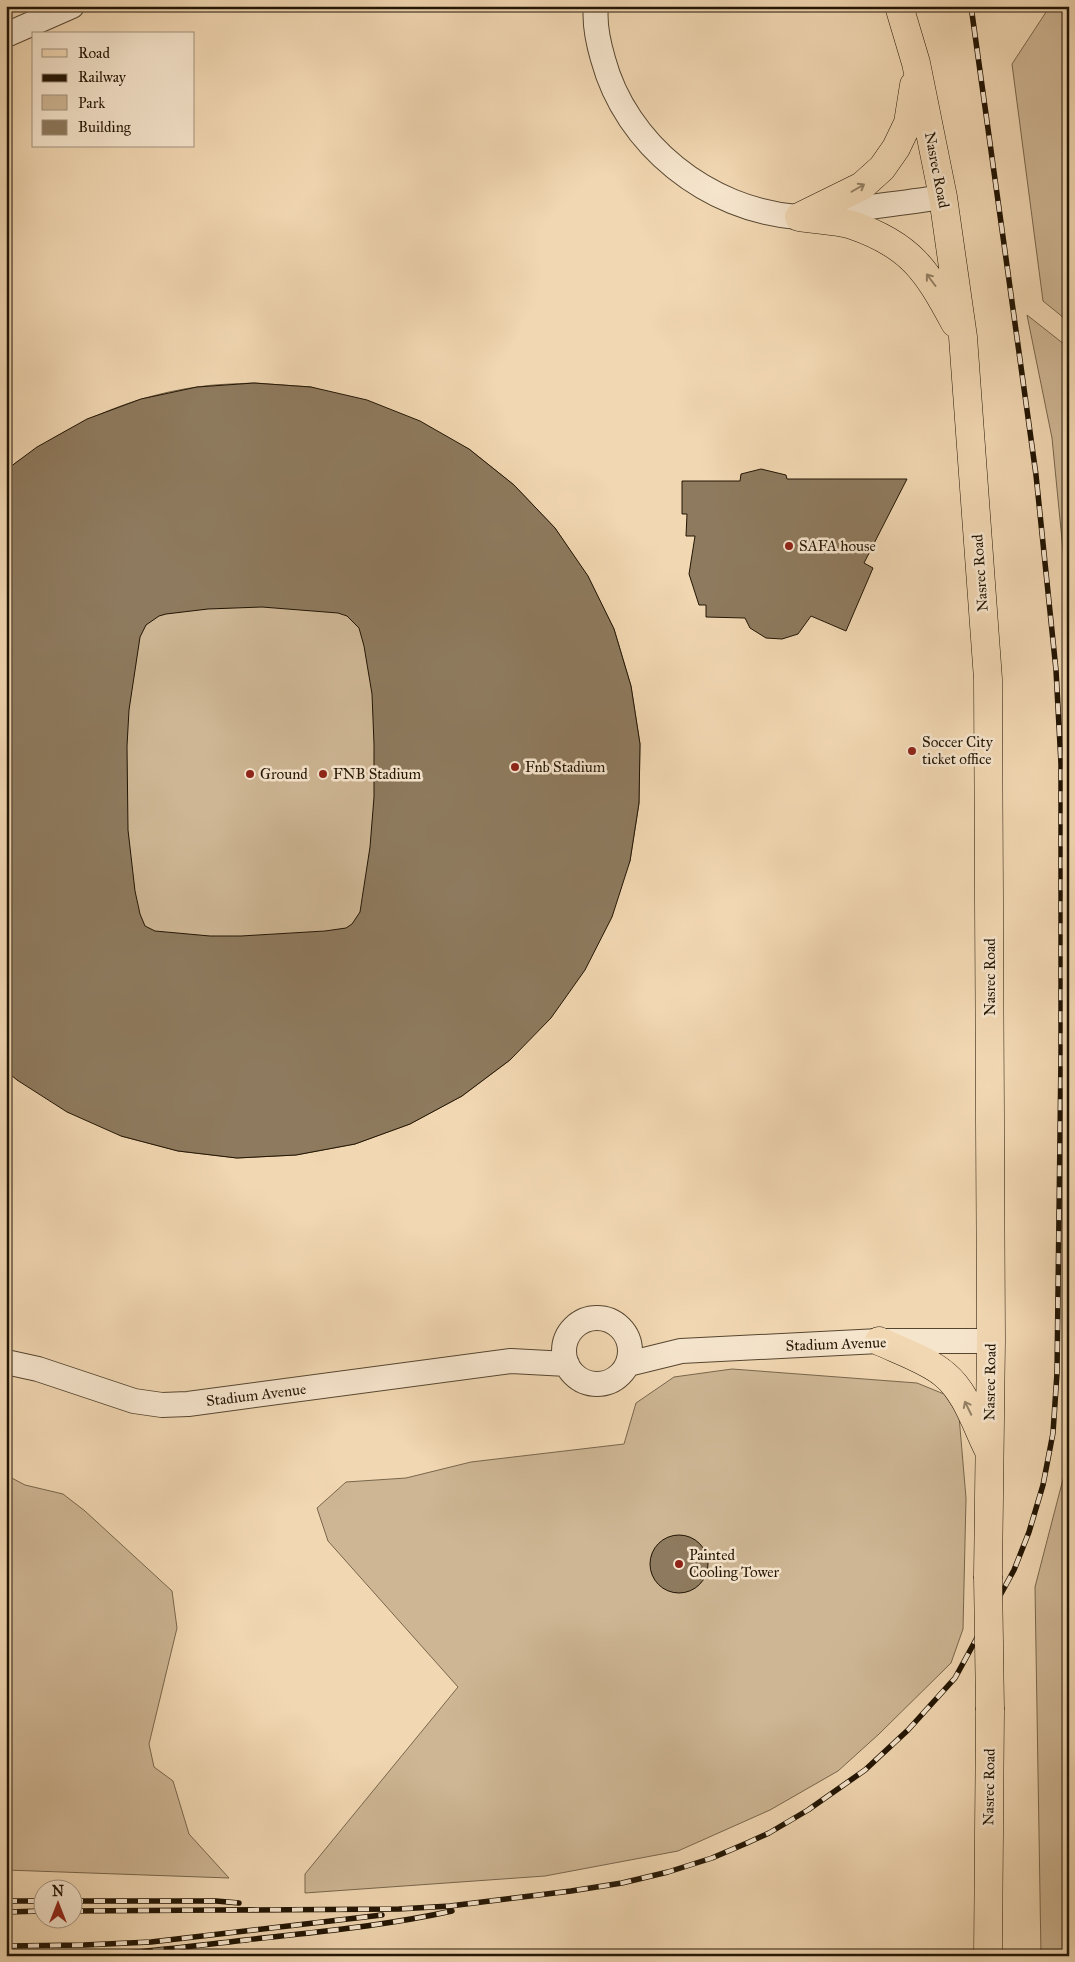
<svg xmlns="http://www.w3.org/2000/svg" width="1075" height="1962" viewBox="0 0 1075 1962" font-family="'IM FELL Great Primer',serif">
<rect width="100%" height="100%" fill="#f1d7b2"/>
<filter id="stains"><feTurbulence type="fractalNoise" baseFrequency=".004" numOctaves="4"/><feColorMatrix values="0 0 0 0 .2 0 0 0 0 .09 0 0 0 0 .02 0 0 0 .5 -.17"/></filter>
<radialGradient id="worn" r=".72"><stop offset=".6" stop-color="#630" stop-opacity="0"/><stop offset="1" stop-color="#630" stop-opacity=".3"/></radialGradient>
<path fill="#ceb694" stroke="#78664c" d="M1050,6h19v316l-26,-21 -31,-237z
M1027,315l42,33v263l-17,-173z
M254,383l57,4 158,62 45,36 41,43 33,49 26,52 17,57 9,58 -1,59 -9,58 -120,199 -48,36 -52,28 -55,20 -59,11 -59,3 -59,-7 -57,-15 -115,-666c57,-43 119,-73 191,-83 18,-3 38,-3 57,-4z
M732,1369l185,14 27,11 15,22 7,82 -3,131 -12,34 -72,71 -41,37 -68,39 -92,41 -133,25 -240,17v-19l153,-187 -130,-146 -11,-33 29,-26 60,-4 65,-16 153,-18 12,-41 38,-26z
M1069,1456v500h-28l-6,-369z
M6,1475l19,10 38,9 22,17 87,80 5,37 -28,116 5,23 19,14 16,53 40,44 -223,-8z"/>
<path fill="#8e7a5e" stroke="#221504" fill-rule="evenodd" d="M254,383l57,4 56,13 53,21 49,28 45,36 41,43 33,48 26,53 17,57 9,58 -1,59 -9,58 -18,56 -27,53 -34,48 -41,42 -48,36 -52,28 -55,20 -59,11 -59,3 -59,-7 -57,-15 -54,-24 -50,-32 -11,-9v-601l31,-23 50,-28 54,-20 56,-12zM262,607l76,6 9,3 12,12 5,18 8,48 2,50v53l-4,50 -10,65 -8,12 -6,4 -21,3 -84,5h-31l-55,-5 -10,-5 -5,-12 -5,-23 -7,-61 -1,-84 2,-36 11,-73 6,-12 13,-9 7,-2 42,-5z
M761,469l25,6 1,4h120l-43,84 9,5 -27,63 -35,-15 -13,18 -16,5 -16,-1 -16,-10 -5,-10 -39,-1v-12h-7l-10,-31 6,-38h-9l1,-22h-5v-33h58l1,-7z
M650 1564a29 29 0 1 1 58 0a29 29 0 1 1-58 0Z"/>
<g fill="none" stroke-linecap="round" stroke-linejoin="round">
<g stroke="#564630" stroke-width="26">
<path id="minor" d="M596,6c-2,18 2,36 7,53 23,86 105,151 194,158 14,1 31,-4 45,-6 34,-5 68,-9 101,-14
M6,35l66,-29
M564 1351a33 33 0 1 1 66 0a33 33 0 1 1-66 0Z
M6,1362l32,7 96,32 28,4 26,-1 323,-43 56,3
M628,1364l53,-13 198,-10h112"/>
</g>
<g stroke="#221504" stroke-width="29">
<path id="major" d="M899,6l17,57 27,134 20,140 25,342 3,662 -3,235
M799,217c17,3 37,3 53,8 59,20 75,46 103,98
M799,217l63,-31 20,-18 14,-20 12,-25 6,-38
M879,1341c19,9 51,20 66,34 21,17 31,50 43,74
M988,1956l2,-246"/>
</g>
<use href="#minor" stroke="#f6e5cd" stroke-width="24"/>
<use href="#major" stroke="#f1d7b2" stroke-width="28"/>
<g stroke="#221504" stroke-width="5.5">
<path id="rail" d="M6,1901h36
M72,1901h144l23,2
M72,1911l327,-2 51,-3 121,-15 51,-8 46,-11 44,-14 35,-15 22,-10 39,-23 57,-40 43,-40 47,-52 59,-108 15,-38 14,-47 10,-52 4,-60 4,-317v-292l-5,-94 -20,-195 -65,-469
M6,1912l36,-1
M6,1946l78,-1 67,-3 231,-27
M65,1956c61,-1 120,-9 181,-16 69,-8 138,-14 206,-29"/>
</g>
<use href="#rail" stroke="#f6e5cd" stroke-width="4" stroke-dasharray="11" stroke-linecap="butt"/>
<g stroke="#221504" stroke-width="29" stroke-linecap="butt">
<path id="major-bridge" d="M988,1576l2,134"/>
</g>
<use href="#major-bridge" stroke="#f1d7b2" stroke-width="28"/>
</g>
<defs><path id="oneway-shaft" d="M-6 0H5M1.5-3L5.5 0L1.5 3" fill="none" stroke-width="1.6" stroke-linecap="round" stroke-linejoin="round" transform="scale(1.25)"/></defs>
<g stroke="#948064">
<use href="#oneway-shaft" transform="translate(858 188) rotate(-30)"/>
<use href="#oneway-shaft" transform="translate(931 280) rotate(-127)"/>
<use href="#oneway-shaft" transform="translate(968 1408) rotate(-116)"/>
</g>
<g fill="#8f2418" stroke="#f6e5cd" stroke-width="2">
<circle cx="789" cy="546" r="5"/>
<circle cx="912" cy="751" r="5"/>
<circle cx="515" cy="767" r="5"/>
<circle cx="250" cy="774" r="5"/>
<circle cx="323" cy="774" r="5"/>
<circle cx="679" cy="1564" r="5"/>
</g>
<g text-anchor="middle" stroke-width="5" stroke-linejoin="round" paint-order="stroke">
<g font-size="15" fill="#221504" stroke="#f6e5cd">
<text transform="translate(937 170) rotate(79)" y="5">Nasrec Road</text>
<text transform="translate(980 573) rotate(-94)" y="5">Nasrec Road</text>
<text transform="translate(990 977) rotate(-90)" y="5">Nasrec Road</text>
<text transform="translate(836 1344) rotate(-2)" y="5">Stadium Avenue</text>
<text transform="translate(990 1382) rotate(-89)" y="5">Nasrec Road</text>
<text transform="translate(256 1395) rotate(-7)" y="5">Stadium Avenue</text>
<text transform="translate(989 1787) rotate(-89)" y="5">Nasrec Road</text>
</g>
<g font-size="15" fill="#221504" stroke="#f6e5cd" text-anchor="start">
<text x="799" y="551">SAFA house</text>
<text x="922" y="747">Soccer City<tspan x="922" dy="17">ticket office</tspan></text>
<text x="525" y="772">Fnb Stadium</text>
<text x="260" y="779">Ground</text>
<text x="333" y="779">FNB Stadium</text>
<text x="689" y="1560">Painted<tspan x="689" dy="17">Cooling Tower</tspan></text>
</g>
</g>
<rect width="1075" height="1962" fill="none" stroke="#f1d7b2" stroke-width="25"/>
<rect x="8" y="8" width="1060" height="1947" fill="none" stroke="#221504" stroke-width="2.5"/>
<rect x="12" y="12" width="1050" height="1937" fill="none" stroke="#221504"/>
<rect x="32" y="32" width="162" height="115" fill="#f6e5cd" stroke="#a1927d"/>
<rect x="42" y="49" width="25" height="8" fill="#f1d7b2" stroke="#a1927d"/>
<text x="78" y="58" font-size="15" fill="#221504">Road</text>
<rect x="42" y="74" width="25" height="8" fill="#221504" stroke="#a1927d"/>
<text x="78" y="82" font-size="15" fill="#221504">Railway</text>
<rect x="42" y="95" width="25" height="15" fill="#ceb694" stroke="#a1927d"/>
<text x="78" y="108" font-size="15" fill="#221504">Park</text>
<rect x="42" y="120" width="25" height="15" fill="#8e7a5e" stroke="#a1927d"/>
<text x="78" y="132" font-size="15" fill="#221504">Building</text>
<g transform="translate(58 1904)"><circle r="24" fill="#f6e5cd" stroke="#a1927d"/>
<path d="M0-4L9 19L0 12L-9 19Z" fill="#8f2418"/>
<text y="-8" font-size="14" font-weight="bold" text-anchor="middle" fill="#221504">N</text>
</g>
<rect width="100%" height="100%" filter="url(#stains)"/>
<rect width="100%" height="100%" fill="url(#worn)"/>
</svg>
